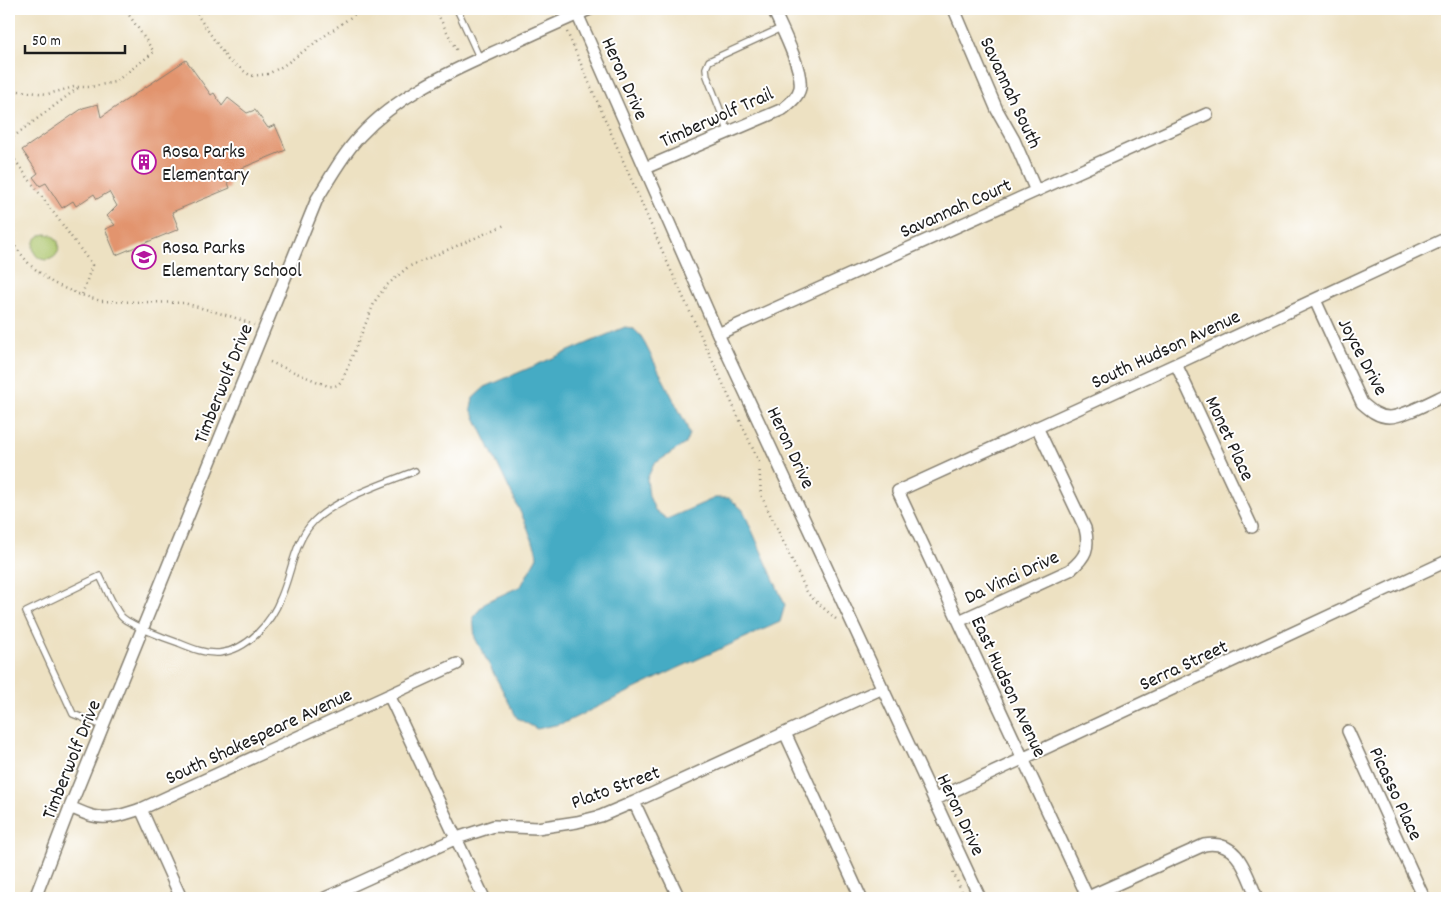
<svg xmlns="http://www.w3.org/2000/svg" width="1456" height="907" viewBox="0 0 1456 907" font-family="Dekko,sans-serif">
<rect width="100%" height="100%" fill="#fff"/>
<filter id="ink" filterUnits="userSpaceOnUse"><feTurbulence type="fractalNoise" baseFrequency=".02" numOctaves="2"/><feDisplacementMap in="SourceGraphic" scale="10" xChannelSelector="R" yChannelSelector="G"/><feConvolveMatrix kernelMatrix="1 2 1 2 8 2 1 2 1" color-interpolation-filters="sRGB"/></filter>
<filter id="wash" filterUnits="userSpaceOnUse"><feTurbulence type="fractalNoise" baseFrequency=".0096" numOctaves="4" result="noise"/><feDisplacementMap in="SourceGraphic" scale="20" xChannelSelector="R" yChannelSelector="G"/><feGaussianBlur stdDeviation="1.12" result="paint"/><feColorMatrix in="noise" values="0 0 0 0 0 0 0 0 0 0 0 0 0 0 0 0 0 1.4 0 .05"/><feComposite in="paint" operator="in"/></filter>
<g filter="url(#wash)">
<rect width="100%" height="100%" fill="#ede1c2"/>
<path fill="#abc46a" stroke="#647043" d="M33 247a13 13 0 1 1 26 0a13 13 0 1 1-26 0Z"/>
<path fill="#44abc4" stroke="#306470" d="M625,327l8,1 8,8 45,88 3,10 -4,10 -31,20 -7,15 2,17 6,14 12,9 48,-21h14l14,12 42,95 -5,17 -104,47 -112,54 -27,6 -20,-11 -42,-80 -2,-21 13,-15 35,-16 16,-29 -1,-7 -10,-26 -55,-115 2,-11 12,-11z"/>
<g id="blocks">
<path fill="#e2946e" d="M186,60l25,35 3,-2 8,13 6,-8 19,15 8,-3 13,18 7,-3 11,25 -61,25 5,13 -58,24 7,17 -63,26 -11,-26 10,-4 -8,-9 10,-10 -8,-14 -12,7 -3,-5 -18,12 -3,-5 -11,7 -16,-25 -6,3 -7,-9 5,-4 -16,-23 61,-42 15,-4 3,13z"/>
</g>
</g>
<g filter="url(#ink)">
<use href="#blocks" fill-opacity="0" stroke="#847e6f" stroke-width="1"/>
<g fill="none" stroke-linecap="round" stroke-linejoin="round">
<g stroke="#847e6f" stroke-width="8">
<path id="service" d="M457,9l23,50
M729,133l-22,-57 -1,-8 3,-7 72,-33
M103,726l-30,-12 -47,-102 74,-36c6,12 13,30 21,40 6,8 46,23 58,27 12,5 26,11 40,10 29,-3 52,-30 62,-56 11,-25 13,-56 33,-76 24,-23 69,-37 101,-50"/>
</g>
<g stroke="#847e6f" stroke-width="14">
<path id="minor" d="M575,9l143,325 262,564
M954,9l43,101 17,30 22,51
M645,168l138,-59c7,-6 15,-12 17,-21 3,-19 -19,-61 -27,-79
M1315,300l47,103c8,7 16,14 27,14 14,0 45,-17 58,-23
M718,334l489,-220
M1176,364l76,163
M959,621l111,-51c16,-13 20,-22 15,-42l-48,-101
M389,695l95,203
M1348,731l76,167
M785,733l76,165
M934,800l513,-239
M634,802l45,96
M70,807c7,3 15,7 23,9 16,4 32,-2 48,-7l316,-145
M141,809l40,89
M35,898l35,-91 247,-608c13,-21 26,-45 43,-63 36,-39 85,-62 132,-83 33,-15 65,-30 98,-44
M325,898l132,-60 37,-12 43,2 40,-6 24,-6 33,-14 249,-114
M1086,898l118,-53c35,-6 42,28 53,53
M1088,898l-190,-407 278,-127 271,-126"/>
</g>
<path stroke="#847e6f" stroke-width="2.5" stroke-dasharray="1 4" stroke-linecap="butt" d="M195,9l3,7 30,44 23,16 17,-2 15,-8 79,-57
M435,9l22,42
M567,32l101,232 91,198 2,33 47,99 29,26
M9,90l39,4 26,-7h16l25,-5 39,-30 -29,-43
M9,140l69,-52
M9,152l83,113 -10,30
M9,239l21,26 23,18 22,10 26,8 83,2 49,14 21,8
M270,362l58,24c9,1 12,-2 16,-10l31,-75 11,-15 22,-19 97,-42
M953,872l12,26"/>
<use href="#service" stroke="#fff" stroke-width="5.5"/>
<use href="#minor" stroke="#fff" stroke-width="11"/>
</g>
</g>
<defs>
<g id="building-ring" transform="scale(1.25)"><circle r="9.5" fill="#fff" stroke="#b5179e" stroke-width="1.5"/><path d="M-4-6H4V6H1V3H-1V6H-4ZM-2.5-4.3h1.7v1.8h-1.7ZM.8-4.3h1.7v1.8H.8ZM-2.5-1h1.7V.8h-1.7ZM.8-1h1.7V.8H.8Z" fill="#b5179e"/></g>
<g id="school-ring" transform="scale(1.25)"><circle r="9.5" fill="#fff" stroke="#b5179e" stroke-width="1.5"/><path d="M0-5L7-2L0 1L-7-2ZM-4 1L0 2.5L4 1V4Q0 6-4 4Z" fill="#b5179e"/></g>
</defs>
<g fill-rule="evenodd">
<use href="#building-ring" x="144" y="162"/>
<use href="#school-ring" x="144" y="257"/>
</g>
<g text-anchor="middle" stroke-width="4" stroke-linejoin="round" paint-order="stroke">
<g font-size="20" fill="#1c1c1c" stroke="#fff">
<text transform="translate(626 78) rotate(66)" y="7">Heron Drive</text>
<text transform="translate(1012 92) rotate(65)" y="7">Savannah South</text>
<text transform="translate(716 116) rotate(-24)" y="7">Timberwolf Trail</text>
<text transform="translate(955 207) rotate(-24)" y="7">Savannah Court</text>
<text transform="translate(1165 348) rotate(-25)" y="7">South Hudson Avenue</text>
<text transform="translate(1364 356) rotate(62)" y="7">Joyce Drive</text>
<text transform="translate(222 383) rotate(-68)" y="7">Timberwolf Drive</text>
<text transform="translate(1231 438) rotate(65)" y="7">Monet Place</text>
<text transform="translate(792 447) rotate(65)" y="7">Heron Drive</text>
<text transform="translate(1011 576) rotate(-25)" y="7">Da Vinci Drive</text>
<text transform="translate(1183 664) rotate(-25)" y="7">Serra Street</text>
<text transform="translate(1010 686) rotate(65)" y="7">East Hudson Avenue</text>
<text transform="translate(258 735) rotate(-25)" y="7">South Shakespeare Avenue</text>
<text transform="translate(70 759) rotate(-68)" y="7">Timberwolf Drive</text>
<text transform="translate(615 786) rotate(-20)" y="7">Plato Street</text>
<text transform="translate(1397 793) rotate(65)" y="7">Picasso Place</text>
<text transform="translate(962 814) rotate(65)" y="7">Heron Drive</text>
</g>
<g font-size="20" fill="#1c1c1c" stroke="#fff" text-anchor="start">
<text x="162" y="157">Rosa Parks<tspan x="162" dy="23">Elementary</tspan></text>
<text x="162" y="253">Rosa Parks<tspan x="162" dy="23">Elementary School</tspan></text>
</g>
</g>
<rect width="1456" height="907" fill="none" stroke="#fff" stroke-width="30"/>
<path d="M25 45v8h100v-8" fill="none" stroke="#1c1c1c" stroke-width="2.5"/>
<text x="32" y="45" font-size="15" fill="#1c1c1c" stroke="#ffffff" stroke-width="4" paint-order="stroke">50 m</text>
</svg>
